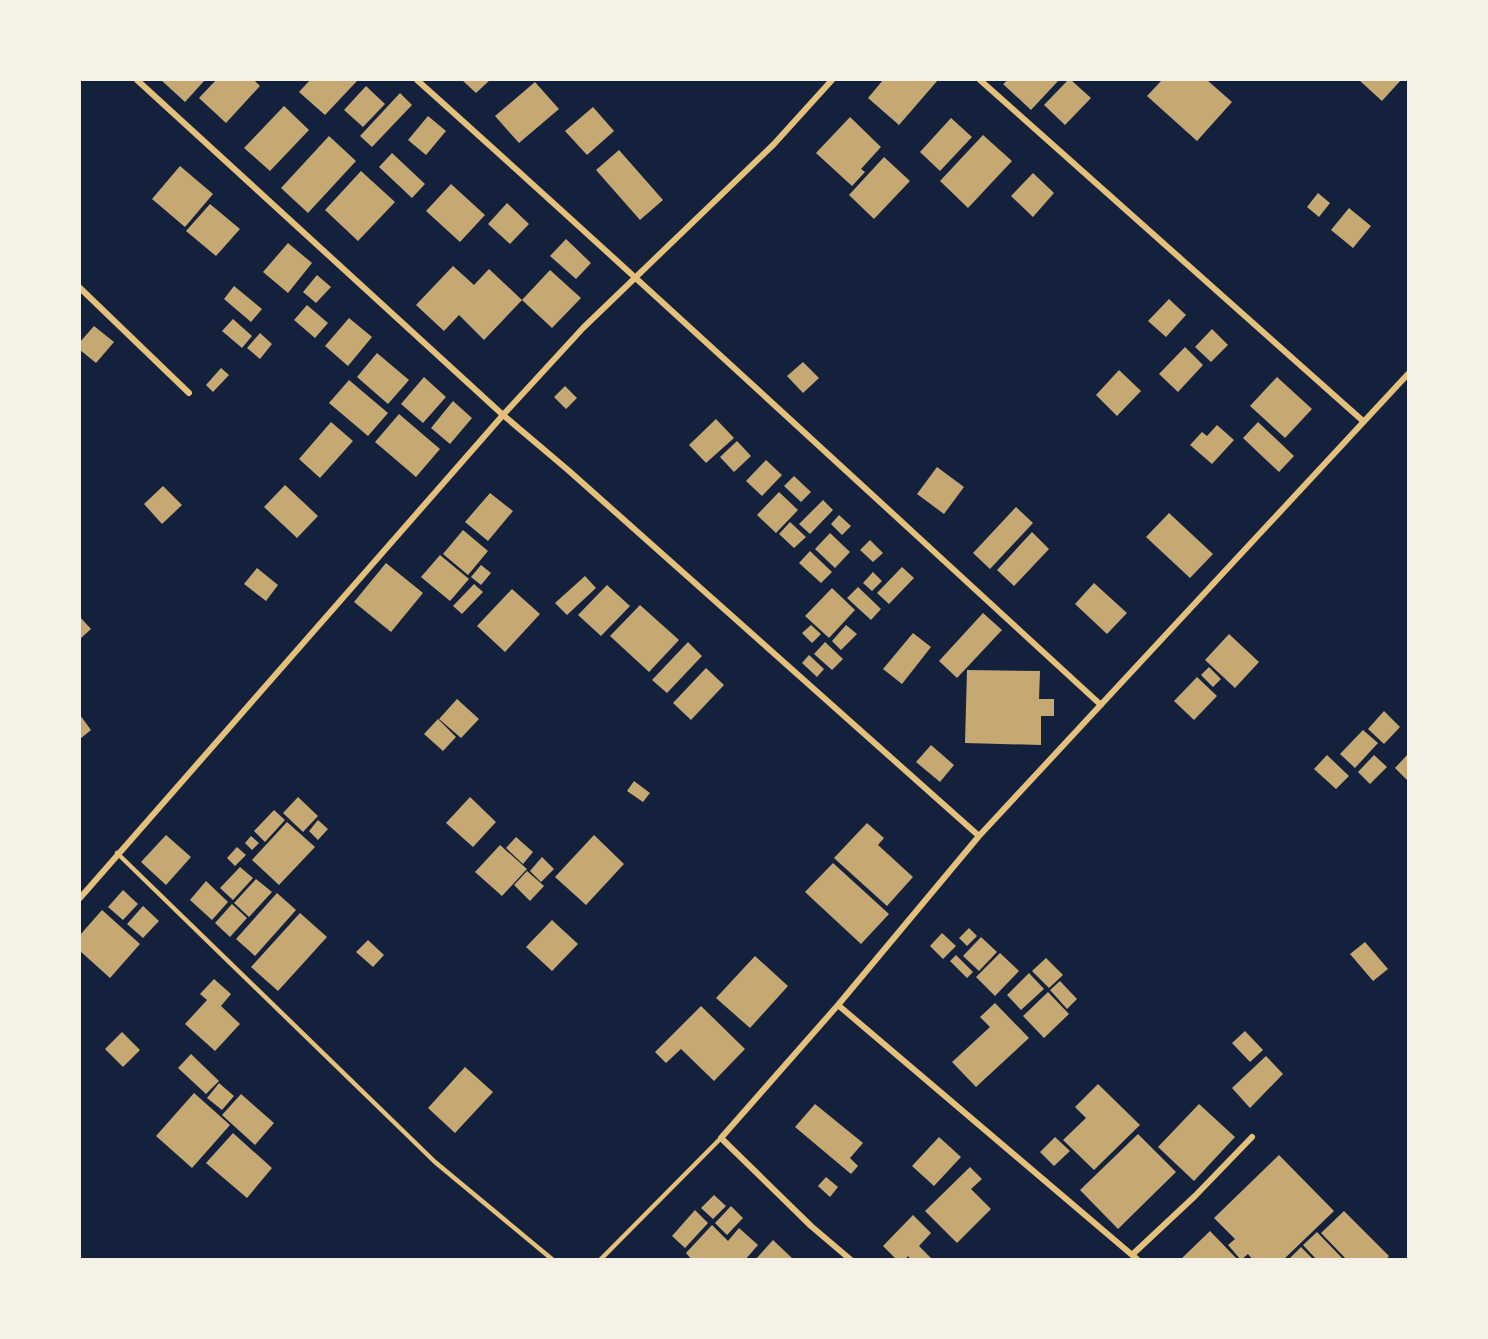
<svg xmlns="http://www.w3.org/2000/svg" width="1488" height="1339" viewBox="0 0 1488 1339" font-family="Ubuntu,sans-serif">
<rect width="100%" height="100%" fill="#14213d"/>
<path fill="#c6a872" d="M161,80h44l-20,22z
M216,80h38l6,6 -34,37 -27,-25z
M310,80h46l1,1 -32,34 -26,-23z
M462,80h28l-14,13z
M883,80h55l-39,45 -31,-27z
M1008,80h51l-28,30 -28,-26z
M1068,80h3l20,18 -26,27 -21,-20z
M1162,80h45l25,22 -35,39 -50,-45z
M1359,80h42l-19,21z
M535,82l24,27 -40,34 -24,-27z
M366,86l19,18 -22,23 -19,-17z
M400,93l12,12 -40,42 -12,-11z
M284,106l25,24 -39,41 -26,-23z
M593,107l21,24 -27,24 -22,-24z
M428,116l18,15 -20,24 -18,-15z
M850,117l31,30 -20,22 4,3 -13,14 -36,-33z
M951,118l21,19 -32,34 -20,-19z
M983,135l29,26 -44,47 -28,-27z
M329,136l27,25 -48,52 -27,-25z
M619,150l44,50 -23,20 -44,-50z
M392,153l33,31 -13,14 -33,-31z
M884,157l26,24 -36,38 -25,-24z
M180,166l33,28 -28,33 -33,-28z
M361,171l34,31 -37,39 -33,-31z
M1033,173l21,20 -21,24 -22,-21z
M451,184l34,31 -25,27 -34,-31z
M1318,193l12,10 -11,14 -12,-10z
M507,203l22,21 -19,20 -22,-20z
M210,204l30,25 -24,27 -30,-25z
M1349,208l22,18 -18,22 -22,-18z
M566,239l25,24 -15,16 -26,-23z
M288,243l24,20 -24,30 -25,-21z
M453,266l21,19 15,-16 33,31 28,-30 31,28 -29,30 -30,-28 -38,40 -25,-25 -15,16 -28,-26z
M317,275l14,12 -15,16 -13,-11z
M234,286l28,23 -11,13 -27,-23z
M1169,299l17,16 -20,22 -18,-16z
M307,305l21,18 -13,15 -21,-18z
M349,318l23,19 -24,29 -23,-20z
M233,319l19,17 -10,12 -20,-17z
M94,326l20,16 -18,21 -16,-13v-8z
M1212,329l16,16 -17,17 -16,-15z
M260,333l12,11 -12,15 -13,-11z
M1185,347l18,18 -25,27 -19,-18z
M377,353l32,27 -21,24 -31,-27z
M803,362l16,16 -16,15 -16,-17z
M221,368l8,7 -16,17 -7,-7z
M1119,370l22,21 -24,25 -21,-21z
M424,377l22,20 -23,26 -22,-19z
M1277,377l35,32 -27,29 -35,-32z
M349,380l39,33 -20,23 -39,-33z
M565,386l12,12 -11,11 -12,-12z
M453,401l19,17 -22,26 -19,-16z
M399,414l41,35 -24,28 -41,-35z
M716,419l18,19 -28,25 -17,-18z
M331,422l22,19 -33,37 -21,-19z
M1258,422l36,34 -15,16 -36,-34z
M1217,425l17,15 -22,24 -22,-19 12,-13 5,4z
M737,441l14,15 -17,16 -14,-15z
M766,460l16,15 -20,21 -16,-15z
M937,467l27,20 -20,27 -27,-20z
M794,476l17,16 -10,10 -17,-16z
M285,485l33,31 -21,22 -33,-31z
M163,486l19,19 -20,19 -18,-20z
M779,492l19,18 -22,23 -19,-18z
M490,493l23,18 -25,30 -23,-19z
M823,500l10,10 -23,24 -11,-10z
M1016,507l17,16 -43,46 -17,-16z
M1169,513l44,41 -23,24 -44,-41z
M839,515l12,11 -9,9 -11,-11z
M790,522l16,15 -12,11 -15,-14z
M463,530l25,21 -20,24 -25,-21z
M1032,532l17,17 -35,37 -17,-16z
M830,533l20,19 -15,16 -20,-19z
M870,540l13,13 -10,9 -13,-12z
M810,551l22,21 -11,11 -22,-20z
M440,555l29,24 -19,22 -29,-24z
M386,563l37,30 -32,39 -37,-30z
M481,565l10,8 -10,12 -10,-8z
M902,567l12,11 -25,26 -12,-11z
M257,568l21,17 -12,16 -22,-17z
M873,572l9,9 -10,10 -9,-8z
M585,576l11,12 -29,27 -12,-12z
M1094,583l33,30 -20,21 -32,-30z
M474,584l9,8 -21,22 -9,-8z
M607,585l23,21 -29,30 -23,-21z
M858,587l23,22 -10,11 -24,-22z
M832,588l23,22 -26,28 -24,-22z
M512,589l28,25 -35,38 -28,-26z
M640,605l39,35 -30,32 -39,-36z
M983,613l19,17 -45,48 -18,-17z
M80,617l11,12 -11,10z
M811,625l10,9 -9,9 -10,-10z
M846,625l11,9 -16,16 -9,-9z
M913,633l18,14 -29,37 -19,-15z
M1229,634l30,28 -24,26 -30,-28z
M688,642l14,14 -35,37 -15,-13z
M825,642l18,17 -11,11 -18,-16z
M809,655l15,14 -7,8 -15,-14z
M1209,667l12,12 -8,8 -12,-12z
M706,668l18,17 -33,35 -18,-17z
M967,670l73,1 -1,28h15v17h-13v29l-76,-2z
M1197,677l20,19 -23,24 -20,-19z
M457,699l22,20 -18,19 -22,-19z
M1384,711l16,16 -16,17 -16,-15z
M80,715l11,15 -11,9z
M438,719l18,18 -13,14 -19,-17z
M1363,730l15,13 -23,25 -15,-14z
M931,745l23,20 -14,17 -24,-20z
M1408,754v27l-13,-13z
M1327,755l22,21 -13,13 -22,-20z
M1374,755l13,12 -17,17 -12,-12z
M634,781l16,12 -7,9 -16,-11z
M298,797l20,19 -15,16 -20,-19z
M470,797l26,25 -23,25 -27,-24z
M274,810l11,10 -20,22 -11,-11z
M318,820l10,9 -10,11 -9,-9z
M287,822l28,25 -36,38 -27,-25z
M867,823l17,15 -6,7 35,32 -26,29 -53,-48z
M166,835l25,22 -25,28 -25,-23z
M594,835l30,29 -38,41 -31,-28z
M251,836l8,7 -7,7 -7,-7z
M516,837l17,15 -10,12 -17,-16z
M500,845l27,24 -25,27 -27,-24z
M237,847l9,8 -11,11 -8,-8z
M542,857l12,12 -13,13 -11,-11z
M833,863l56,51 -28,30 -56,-52z
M240,867l13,11 -20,22 -13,-12z
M527,871l17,15 -14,15 -16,-16z
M256,879l16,13 -23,25 -15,-14z
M206,881l22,21 -16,18 -22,-20z
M123,890l15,14 -15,16 -15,-13z
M277,893l19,17 -41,46 -19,-17z
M232,904l15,14 -17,19 -15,-14z
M143,906l16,15 -16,17 -16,-14z
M102,910l38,34 -30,34 -30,-27v-16z
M300,913l27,24 -49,54 -27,-24z
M552,920l26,24 -26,27 -26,-24z
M969,928l8,8 -10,10 -8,-8z
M942,933l14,13 -13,13 -13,-13z
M981,937l16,15 -18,19 -16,-15z
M368,940l16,15 -11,12 -17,-15z
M1365,942l23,27 -15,12 -23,-27z
M1000,953l19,18 -24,25 -19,-19z
M956,955l17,17 -6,6 -17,-17z
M755,956l33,30 -38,42 -34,-30z
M1046,958l17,17 -14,13 -17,-17z
M1029,973l15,16 -23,21 -14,-15z
M214,979l17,15 -10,12 19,18 -25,27 -30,-27 22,-24 -7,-6z
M1060,981l17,18 -10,10 -17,-19z
M1048,992l21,22 -25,24 -21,-22z
M995,1003l34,35 -53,49 -24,-25 38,-35 -10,-10z
M701,1006l44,43 -31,32 -33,-32 -15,14 -11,-11z
M1245,1031l18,19 -13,12 -18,-19z
M122,1032l18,18 -17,17 -18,-18z
M191,1054l28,27 -13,13 -28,-26z
M1266,1056l17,18 -33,34 -18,-20z
M465,1067l28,25 -38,41 -27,-25z
M219,1083l15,13 -12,14 -15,-12z
M1098,1084l42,41 -46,45 -31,-30 23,-22 -11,-11z
M194,1093l36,32 -38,43 -36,-32z
M241,1094l33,29 -19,22 -33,-30z
M815,1104l48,39 -13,15 8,8 -7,8 -56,-47z
M1199,1104l36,33 -41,44 -36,-34z
M233,1133l39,35 -25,30 -41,-35z
M1138,1134l38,38 -58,57 -38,-39z
M939,1137l22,20 -27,29 -22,-20z
M1055,1137l15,14 -16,15 -14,-14z
M1279,1155l55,56 -51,49h-30l-5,-6 -7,6 -13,-15 7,-6 -21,-21z
M970,1167l12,12 -11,10 20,20 -34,34 -32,-32z
M826,1177l12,10 -8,10 -12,-11z
M714,1195l12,11 -13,13 -12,-11z
M731,1206l12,12 -16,17 -12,-12z
M695,1210l13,13 -23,25 -13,-12z
M1344,1211l45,45 -3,4h-39l-26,-27z
M913,1215l18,18 -12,13 12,12 -2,2h-18l-3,-4 -3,4h-8l-14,-14z
M712,1225l16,16 11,-13 19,17 -13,15h-53l-6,-7z
M1210,1231l28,29h-58z
M1317,1232l27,28h-27l-14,-15z
M773,1240l21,20h-39z
M1301,1247l13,13h-26z"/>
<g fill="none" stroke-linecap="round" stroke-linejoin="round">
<path stroke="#e5c07b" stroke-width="4.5" d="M117,853l318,309 118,98
M600,1260l121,-122"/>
<path stroke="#e5c07b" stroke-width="6" d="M137,80l366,335 65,55 411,366
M417,80c230,206 456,416 684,625
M980,80l383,341
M80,288l109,105
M80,898l423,-483 80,-87 191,-184 58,-64
M838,1005l300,255
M1133,1254l62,-58 57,-59
M851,1260l-40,-34 -90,-88 117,-133 141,-169 429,-462"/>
</g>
<rect width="1488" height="1339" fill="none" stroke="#f6f1e7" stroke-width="162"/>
</svg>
